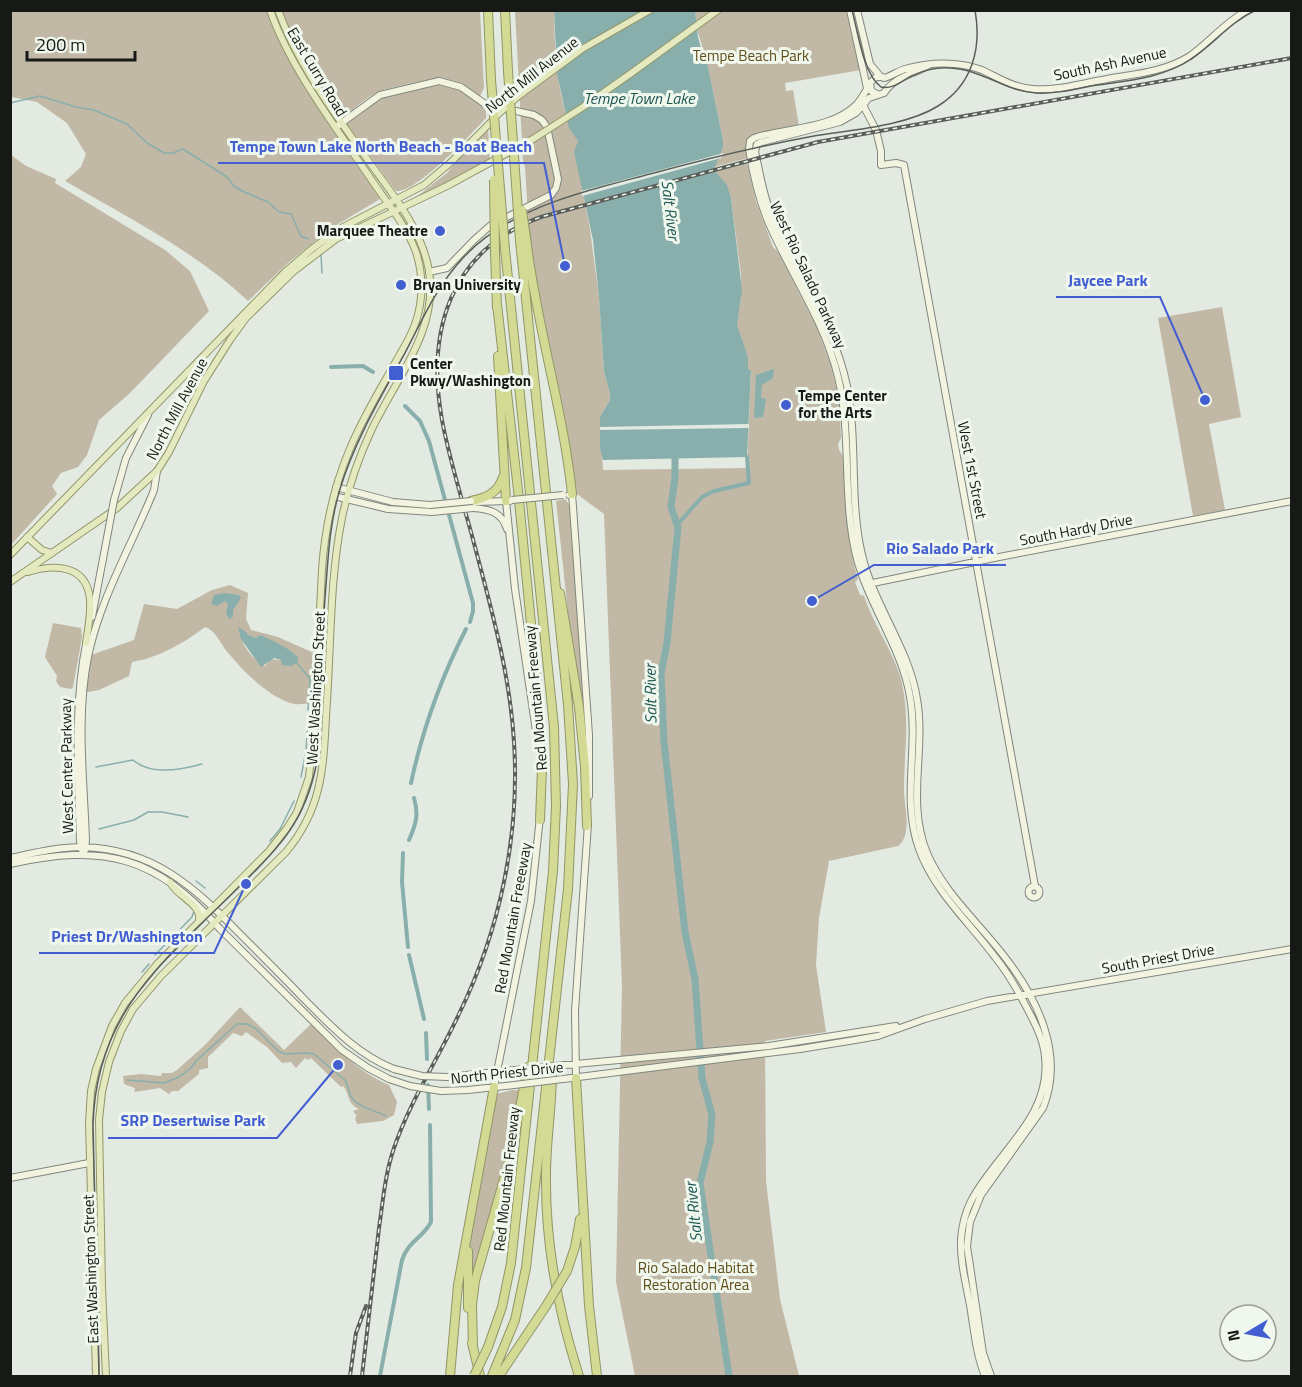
<svg xmlns="http://www.w3.org/2000/svg" width="1302" height="1387" viewBox="0 0 1302 1387" font-family="'Titillium Web',sans-serif">
<rect width="100%" height="100%" fill="#e3eae1"/>
<path fill="#c1b8a6" fill-rule="evenodd" d="M10,11h470l4,77 -5,10c-29,-22 -42,-21 -75,-13 -9,2 -19,4 -28,8 -16,9 -30,23 -45,35l49,71 -47,28 -44,35 -41,39c-53,-50 -121,-84 -183,-120l16,-14 5,-13 -19,-31 -30,-21 -26,-5z
M515,11h39c1,44 2,90 24,130l-3,11 15,77 9,69 5,73 6,23v6l-10,17v31l2,4 1,18 144,-2 4,-98h-3v-13l-12,-32 5,-27v-23l-10,-77 -5,-13 -12,-13 33,-9 9,38 17,46 5,5 39,76 13,35 9,35 2,40 -3,6 1,6 5,7c1,42 2,82 14,122l-3,3 5,13 4,1c9,27 27,52 36,80 11,38 4,75 4,114 0,17 9,44 -6,56l-69,15 -10,57 -3,47 10,67 -61,9 1,140 14,118 19,77h-164l-19,-94 6,-296 -18,-472 -27,-20 -13,-78 -29,-142 -6,-42 -4,-65 -2,-6z
M695,11h154l12,59 -76,13 1,8 7,-1 6,36 -46,10 -5,22 -34,9 9,-20v-7l-16,-78 -11,-36z
M441,84l19,6 26,18v10c-15,16 -69,75 -90,73l-50,-68 32,-25 55,-13z
M488,128l2,32 -79,41 36,-28 20,-25z
M11,155l15,11 30,13 -1,4 110,67 25,21 19,40 -79,82 -31,27 -12,35 -9,12 -17,6 -9,13 5,8 -46,51z
M1222,307l19,110 -32,7 16,86 -32,6 -35,-198z
M565,499l6,8 17,250 -16,-108 -16,-148z
M230,585l18,8 -2,26 5,11 27,7 38,17 -3,49c-6,0 -14,2 -19,1 -23,-5 -50,-32 -64,-49 -9,-9 -13,-24 -25,-28 -21,16 -47,31 -73,35l-3,14 -30,14 -16,3 5,-37 46,-16 10,-36 33,5 35,-19zM241,634l15,4 5,-2c10,8 24,8 32,20l-12,4 -11,-1 -5,7c-10,-5 -24,-20 -24,-32z
M53,623l28,5 1,9 -9,50 -2,2 -11,-2 -4,-6 1,-5 -12,-19z
M240,1007l44,43 27,-26c24,23 47,48 78,61l8,17 -3,13 -11,6 -26,3 -2,-6 2,-2 -4,-5 6,-2c-12,-5 -9,-15 -16,-23l-2,1 -30,-29 -3,2 -3,-2 -9,10 -5,-6 -9,1 -15,-16 -21,-15 -4,4 -9,-3 -25,24v11l-9,2v4l-21,17h-6l-3,3 -9,-6 -26,4 1,-4 -11,-4 -1,-8 18,-2 20,2 1,-3h10l5,-3 28,-25z
M512,1090h8l-15,76 -34,113 -2,-29 23,-141 5,-15z"/>
<path fill="#88afac" d="M554,11h141l3,26 7,25h2l16,78v7l-9,23 13,15 4,13 11,92 -5,35 11,32v13h3l-4,87 -144,3 -3,-12v-31l10,-17v-6l-6,-23 -5,-73 -6,-58 -19,-88 4,-11 -9,-13 -12,-54z
M774,369l-1,9 -11,7 -1,13 5,1 -3,18 -9,1 2,-43z
M225,593l14,2 2,3 -8,12v7l-4,2 -3,-6 2,-9 -3,-3 -8,5 -6,-2 3,-9z
M238,627l8,5 2,3 8,3 5,-3 24,12 13,10 -1,6 -6,3 -9,-1 -1,-5 -7,-2 -13,9 -20,-28z"/>
<path fill="#e3eae1" d="M724,153l-3,5 -139,38 -1,-5z
M717,168l1,3 -134,36 -1,-3z
M749,424v4l-149,2v-3z"/>
<g fill="none" stroke-linecap="round" stroke-linejoin="round">
<path stroke="#88afac" stroke-width="1.5" d="M10,103l30,-7 36,11 18,3 33,14 20,19 17,10h9l10,-4 44,28 7,9 8,5 26,11 11,10 12,2 10,22 7,3
M321,254l1,19
M297,663l13,16 -2,31
M96,767l37,-7c17,15 48,10 69,4
M301,777l5,-26 2,-33
M99,829l35,-9 14,-8h14l26,5
M270,841l10,-12 14,-28
M196,881l9,7
M155,955l37,-38 2,-6
M142,972l7,-8
M127,1080l37,3 15,-6 12,-9 5,-7 41,-37h10l8,4 23,23 7,3 21,-1 8,1 31,26c4,6 3,12 7,18 6,9 24,13 34,18"/>
<path stroke="#88afac" stroke-width="4" d="M331,367l32,-1 10,6
M405,406l15,15 9,20 44,162v8l-3,11
M678,524l24,-27 12,-6 35,-8 -2,-26
M411,783c12,-56 29,-103 55,-154
M409,840c7,-16 10,-25 5,-42
M403,853l-1,29 6,65
M409,955l15,64
M426,1033l1,26
M428,1085l1,24
M380,1376l22,-116c7,-20 20,-21 29,-38l-1,-97"/>
<path stroke="#88afac" stroke-width="7" d="M675,450v27l-4,30 7,20 -11,116 -6,31 3,68 21,190 10,47 7,99 10,37 -2,27 -10,41 29,193"/>
<g stroke="#80877e" stroke-width="8">
<path id="secondary" d="M850,10l17,78
M857,10l13,54 10,12
M929,65c-16,10 -34,11 -45,28l-15,5 -13,15 -16,9 -78,20 -5,2 -2,8c5,21 8,44 17,64 24,58 62,107 75,170 11,56 2,114 15,169 12,51 47,93 55,144 9,52 -11,103 10,154 17,40 51,69 77,103 33,42 61,98 39,152l-62,87 -11,27 -3,24 16,107 8,23
M884,78c8,-2 14,-7 21,-9 24,-7 53,-8 77,1 17,8 32,18 51,19 23,2 46,-5 69,-9 30,-6 61,-7 88,-24 20,-14 35,-34 58,-46
M870,84c-4,7 -8,14 -13,20 -26,26 -70,23 -103,34l-4,3 -1,8c4,26 10,52 21,77 22,50 55,96 68,151 14,58 4,120 18,178 12,50 46,92 54,142 9,51 -9,102 9,152 15,42 50,73 76,108 14,17 25,37 35,57 7,13 14,28 15,43 7,60 -49,96 -74,144 -6,12 -9,25 -10,38 -1,22 5,45 9,66 4,24 6,49 15,71
M877,94l-6,-3 -1,-8 6,-6h6
M863,105l13,25 5,21v14l15,-2 8,2 131,721
M336,127l44,-32 59,-14 22,6 24,17 49,11 8,5 5,7 11,52 -2,9 -5,7 -60,30 -17,15 -27,28 -18,4
M336,487l57,15 37,3
M569,495l3,-1 1,13 16,228v61
M334,496l54,13 44,3
M114,500l12,-42 22,-43
M506,501l9,88 22,149
M475,502l35,-1
M473,508c16,1 29,4 34,21
M868,584l131,-27 293,-56
M92,617l17,-90
M82,850l-2,-9c-2,-68 -7,-135 7,-202
M85,850l1,-10c-2,-60 -10,-123 2,-183 12,-59 44,-112 66,-167l3,-19
M10,858c24,-5 48,-11 73,-11 71,2 111,40 158,88 21,21 43,43 64,65 27,27 53,55 89,69
M10,864c94,-21 146,-8 210,65l122,121 26,18 21,11
M1028.5 892a5.5 5.5 0 1 1 11 0a5.5 5.5 0 1 1-11 0Z
M565,1065l204,-19 127,-20
M447,1077l68,-7
M576,1078l-1,-67 13,-187
M563,1079l237,-30 55,-9 23,-4 47,-17 62,-18 305,-52
M494,1087l37,-186 9,-84
M441,1091l27,-1 46,-5
M10,1178l79,-15"/>
</g>
<g stroke="#919668" stroke-width="8">
<path id="primary" d="M630,74l88,-64
M517,97l65,-48 68,-39
M27,537l15,13 10,3
M10,555l275,-283 28,-24 30,-21 81,-42 26,-22 45,-45
M28,572c26,-8 59,-8 62,28 1,14 -2,29 -4,43
M10,582l107,-74 40,-37 12,-19 35,-71 26,-41 16,-22 48,-47 42,-32 111,-53 86,-47
M170,882c6,14 32,22 29,38
M96,1376l-7,-253 2,-32 5,-22 16,-43 13,-23 33,-40 111,-112 18,-23 10,-16 12,-35 6,-64 7,-144c3,-41 11,-80 27,-118 16,-40 41,-77 61,-115 13,-26 15,-56 6,-84 -9,-25 -28,-48 -43,-70 -35,-52 -82,-112 -103,-172
M106,1376l-4,-89 -3,-167 3,-28 7,-30 12,-31 12,-22 28,-33 125,-124c40,-48 37,-92 41,-151 4,-60 3,-123 15,-183 6,-29 16,-59 29,-87 23,-50 68,-100 58,-160 -7,-41 -35,-75 -59,-108 -34,-48 -71,-96 -92,-153"/>
</g>
<g stroke="#919668" stroke-width="10">
<path id="highway" d="M488,10l3,70
M505,10l3,61
M526,238c10,86 37,170 46,256
M495,253l2,55
M497,304l21,186 21,216 3,63 -2,51
M498,356l8,145
M471,501c15,-3 27,-8 32,-24
M560,593l19,114 6,60 2,59
M552,1073c0,34 -6,67 -6,101 -1,69 12,137 33,202
M576,1078l13,228 8,70
M567,1271l8,-24 5,-28
M468,1308v-57
M472,1343l8,33
M488,1347l14,-40 9,-44 42,-392 3,-65 -2,-79 -49,-478
M473,1348l-1,-43 3,-24 35,-123 18,-91
M450,1376l8,-91 36,-198
M492,1376l23,-56 11,-52 42,-379 5,-105 -5,-79 -48,-464
M499,1376l47,-70"/>
</g>
<use href="#secondary" stroke="#f2f4df" stroke-width="6"/>
<use href="#primary" stroke="#e5e9bf" stroke-width="6"/>
<use href="#highway" stroke="#d3da94" stroke-width="8"/>
<path stroke="#5b5f5a" stroke-width="1.5" d="M852,10c6,22 11,64 29,77 13,3 22,-8 33,-12 11,-5 23,-8 36,-7 31,1 55,23 86,25 19,1 37,-3 55,-7 33,-5 71,-7 100,-27 23,-15 39,-37 65,-49
M99,1376l-6,-251c3,-116 74,-166 149,-241 38,-37 63,-64 74,-118 4,-56 5,-112 9,-168 3,-37 4,-73 15,-109 15,-49 41,-92 65,-136 17,-33 32,-67 57,-94 47,-52 124,-68 188,-85 55,-15 109,-28 164,-38 36,-6 93,-10 124,-30 34,-21 44,-57 37,-96"/>
<g stroke="#5b5f5a" stroke-width="4">
<path id="rail" d="M350,1376l6,-43 10,-27
M362,1376c6,-49 11,-99 17,-148 4,-27 6,-54 15,-80 16,-47 44,-89 65,-134 41,-84 61,-179 55,-272 -4,-67 -22,-131 -39,-195 -11,-42 -25,-84 -33,-127 -16,-89 8,-170 99,-203l277,-75 474,-84"/>
</g>
<use href="#rail" stroke="#f0f8ee" stroke-width="1.5" stroke-dasharray="4.5" stroke-linecap="butt"/>
<g stroke="#80877e" stroke-width="8" stroke-linecap="butt">
<path id="secondary-bridge" d="M512,500l51,-5
M430,505l41,-4
M432,512l41,-4
M109,527l5,-27
M394,1069l28,7 25,1
M515,1070l50,-5
M389,1079l21,7 31,5
M514,1085l49,-6"/>
</g>
<g stroke="#919668" stroke-width="8" stroke-linecap="butt">
<path id="primary-bridge" d="M495,117l22,-20
M533,139l50,-32 47,-33"/>
</g>
<g stroke="#919668" stroke-width="10" stroke-linecap="butt">
<path id="highway-bridge" d="M508,71l12,170
M491,80l14,169
M494,180l1,73
M522,210l4,28
M546,1306l21,-35
M474,1376l14,-29"/>
</g>
<use href="#secondary-bridge" stroke="#f2f4df" stroke-width="6"/>
<use href="#primary-bridge" stroke="#e5e9bf" stroke-width="6"/>
<use href="#highway-bridge" stroke="#d3da94" stroke-width="8"/>
</g>
<g fill="#425ed1" stroke="#f0f8ee" stroke-width="2">
<circle cx="440" cy="231" r="6"/>
<circle cx="401" cy="285" r="6"/>
<rect x="388" y="365" width="16" height="16" rx="3"/>
<circle cx="786" cy="405" r="6"/>
</g>
<g text-anchor="middle" stroke-width="6" stroke-linejoin="round" paint-order="stroke">
<g font-size="15" fill="#614d1a" stroke="#f0f8ee">
<text x="751" y="61">Tempe Beach Park</text>
<text x="696" y="1273">Rio Salado Habitat<tspan x="696" dy="17">Restoration Area</tspan></text>
</g>
<g font-size="15" fill="#161915" stroke="#f0f8ee">
<text transform="translate(1110 64) rotate(-12)" y="5">South Ash Avenue</text>
<text transform="translate(317 72) rotate(59)" y="5">East Curry Road</text>
<text transform="translate(532 75) rotate(-38)" y="5">North Mill Avenue</text>
<text transform="translate(808 275) rotate(65)" y="5">West Rio Salado Parkway</text>
<text transform="translate(177 409) rotate(-62)" y="5">North Mill Avenue</text>
<text transform="translate(972 470) rotate(79)" y="5">West 1st Street</text>
<text transform="translate(1076 530) rotate(-11)" y="5">South Hardy Drive</text>
<text transform="translate(316 688) rotate(-87)" y="5">West Washington Street</text>
<text transform="translate(536 698) rotate(-95)" y="5">Red Mountain Freeway</text>
<text transform="translate(67 766) rotate(-91)" y="5">West Center Parkway</text>
<text transform="translate(513 918) rotate(-80)" y="5">Red Mountain Freeeway</text>
<text transform="translate(1158 959) rotate(-10)" y="5">South Priest Drive</text>
<text transform="translate(507 1073) rotate(-6)" y="5">North Priest Drive</text>
<text transform="translate(507 1179) rotate(-84)" y="5">Red Mountain Freeway</text>
<text transform="translate(91 1269) rotate(-92)" y="5">East Washington Street</text>
</g>
<g font-size="15" font-weight="bold" fill="#161915" stroke="#f0f8ee" text-anchor="start">
<text x="428" y="236" text-anchor="end">Marquee Theatre</text>
<text x="413" y="290">Bryan University</text>
<text x="410" y="369">Center<tspan x="410" dy="17">Pkwy/Washington</tspan></text>
<text x="798" y="401">Tempe Center<tspan x="798" dy="17">for the Arts</tspan></text>
</g>
<g font-size="16" font-style="italic" fill="#1d5553" stroke="#f0f8ee">
<text x="639" y="104">Tempe Town Lake</text>
<text transform="translate(671 210) rotate(83)" y="6">Salt River</text>
<text transform="translate(650 694) rotate(-91)" y="6">Salt River</text>
<text transform="translate(693 1212) rotate(-96)" y="6">Salt River</text>
</g>
</g>
<path fill="none" stroke="#425ed1" stroke-width="2" d="M565 266L544 163H218M1205 400L1160 297H1056M812 601L874 565H1006M246 884L214 953H39M338 1065L277 1138H108"/>
<g fill="#425ed1" stroke="#f0f8ee" stroke-width="2">
<circle cx="565" cy="266" r="6"/>
<circle cx="1205" cy="400" r="6"/>
<circle cx="812" cy="601" r="6"/>
<circle cx="246" cy="884" r="6"/>
<circle cx="338" cy="1065" r="6"/>
</g>
<g font-size="16" text-anchor="middle" font-weight="bold" fill="#425ed1" stroke="#f0f8ee" stroke-width="6" stroke-linejoin="round" paint-order="stroke">
<text x="381" y="152">Tempe Town Lake North Beach - Boat Beach</text>
<text x="1108" y="286">Jaycee Park</text>
<text x="940" y="554">Rio Salado Park</text>
<text x="127" y="942">Priest Dr/Washington</text>
<text x="193" y="1126">SRP Desertwise Park</text>
</g>
<rect width="1302" height="1387" fill="none" stroke="#161915" stroke-width="24"/>
<g transform="translate(1248 1333) rotate(260)"><circle r="28" fill="#f0f8ee" stroke="#999f97" stroke-width="1.5"/>
<path d="M0-4.5L10 22L0 15L-10 22Z" fill="#425ed1"/>
<text y="-9" font-size="16" font-weight="bold" text-anchor="middle" fill="#161915">N</text>
</g>
<path d="M27 51v9h108v-9" fill="none" stroke="#161915" stroke-width="3"/>
<text x="36" y="51" font-size="18" fill="#161915" stroke="#f0f8ee" stroke-width="4.5" paint-order="stroke">200 m</text>
</svg>
